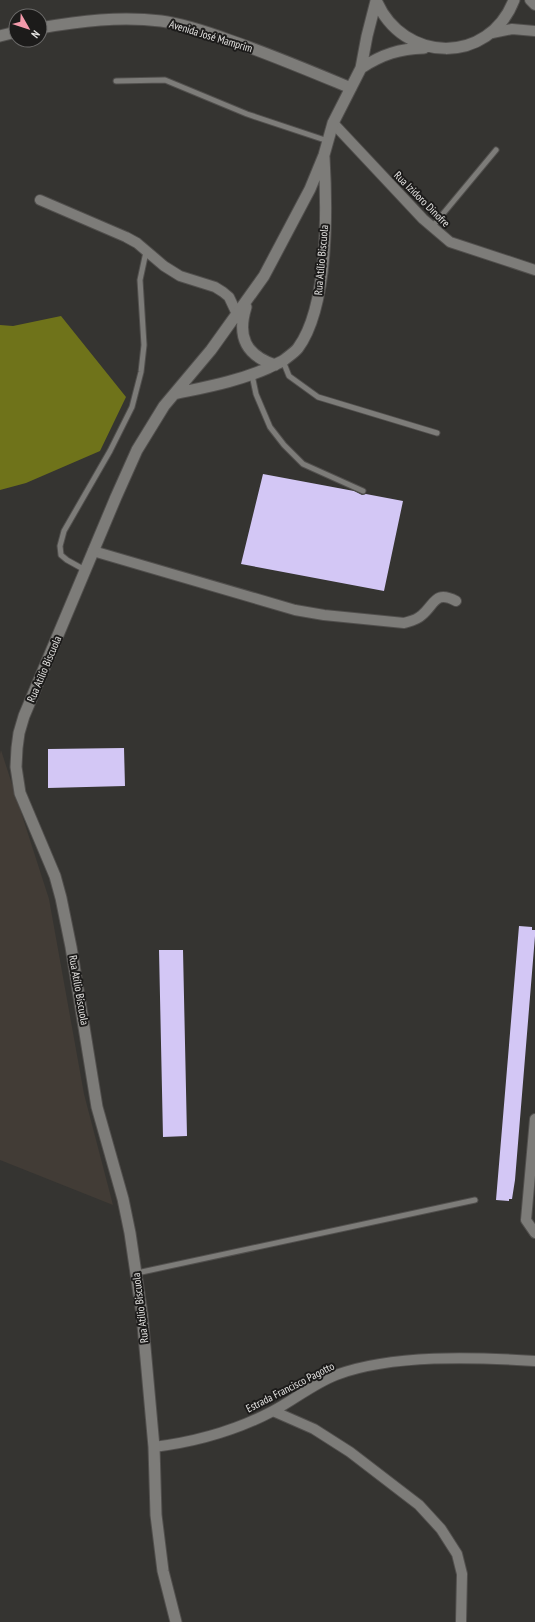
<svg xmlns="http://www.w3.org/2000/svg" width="535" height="1622" viewBox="0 0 535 1622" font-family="'PT Sans Narrow',sans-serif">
<rect width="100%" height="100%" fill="#353431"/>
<path fill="#423c36" d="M1,750l48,149 35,195 29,111 -113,-45v-406z"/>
<path fill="#6f731a" d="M61,316l65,81 -26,54 -74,32 -26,7v-165l13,1z"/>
<path fill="#d3c7f5" d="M263,474l91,17 8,4 4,-1 37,7 -19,90 -143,-27z
M124,748l1,38 -77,2v-39z
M519,926l13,1v3h3v6l-20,244 -3,19h-3v2l-13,-1z
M159,950h24l4,186 -24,1z"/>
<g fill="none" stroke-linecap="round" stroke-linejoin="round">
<g stroke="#514f4d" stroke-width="7">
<path id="service" d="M116,81l49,-1 82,34 81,27
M432,227l64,-77
M283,361l6,15 29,21 119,36
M252,375l4,19 14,33 14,18 19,19 60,27
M85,570l-18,-10 -6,-5 -1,-9 4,-15 46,-80 22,-44 9,-35 3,-27 -4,-65 6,-28
M137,1273l338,-73"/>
</g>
<g stroke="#514f4d" stroke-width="12">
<path id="minor" d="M530,0l5,5
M492,33l20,-4 23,2
M333,123l90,96 27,23 85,28
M40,200l86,37 11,6 27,23 16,10 35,11 8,5 6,5 8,17
M93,551l202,59 29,5 80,8c7,-2 13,-3 18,-8 13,-11 13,-25 34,-14
M535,1119l-9,101 9,13
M273,1411l41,18 36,23 69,53 22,24 16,25 5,20 -1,48
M154,1447c40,-5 83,-17 119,-36 21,-11 40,-27 63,-36 56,-21 139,-18 199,-14"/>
</g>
<g stroke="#514f4d" stroke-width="13">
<path id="tertiary" d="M376,0c27,64 113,65 138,0
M40,28c40,-7 80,-12 121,-7 23,3 46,11 68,19 41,14 81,31 122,48
M0,36l16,-4
M361,68c22,-14 38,-19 63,-20
M246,307c-9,29 -1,48 29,58
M174,394c32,-7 65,-13 94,-26 5,-3 12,-5 16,-8 5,-4 11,-8 14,-12 31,-42 29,-141 26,-191
M176,1622l-13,-51 -7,-56 -2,-68 -12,-133 -12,-81 -7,-34 -26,-92 -26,-160 -10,-49 -6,-22 -35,-83 -4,-26 1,-19 2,-15 5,-17 92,-219 21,-47 27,-44 47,-56 53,-74 46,-87 14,-34 9,-32 28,-55 6,-32 9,-35"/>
</g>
<use href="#service" stroke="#7d7c79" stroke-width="5"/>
<use href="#minor" stroke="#7d7c79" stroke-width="10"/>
<use href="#tertiary" stroke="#7d7c79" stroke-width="11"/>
</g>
<g text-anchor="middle" stroke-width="4" stroke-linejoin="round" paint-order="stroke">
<g font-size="11" fill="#e4e3e1" stroke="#1c1b1a">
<text transform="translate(211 36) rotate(17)" y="4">Avenida José Mamprim</text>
<text transform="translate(422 199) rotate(45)" y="4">Rua Izidoro Dinofre</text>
<text transform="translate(321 260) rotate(-85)" y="4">Rua Atílio Biscuola</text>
<text transform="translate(44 669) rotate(-67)" y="4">Rua Atílio Biscuola</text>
<text transform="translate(79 990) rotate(80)" y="4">Rua Atílio Biscuola</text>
<text transform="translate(140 1308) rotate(-97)" y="4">Rua Atílio Biscuola</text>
<text transform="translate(290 1387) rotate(-27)" y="4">Estrada Francisco Pagotto</text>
</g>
</g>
<g transform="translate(28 28) rotate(129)"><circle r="19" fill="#1c1b1a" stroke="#6c6b6a"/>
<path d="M0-3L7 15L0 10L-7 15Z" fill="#f39aab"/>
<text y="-6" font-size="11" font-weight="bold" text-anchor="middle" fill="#e4e3e1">N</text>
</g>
</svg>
